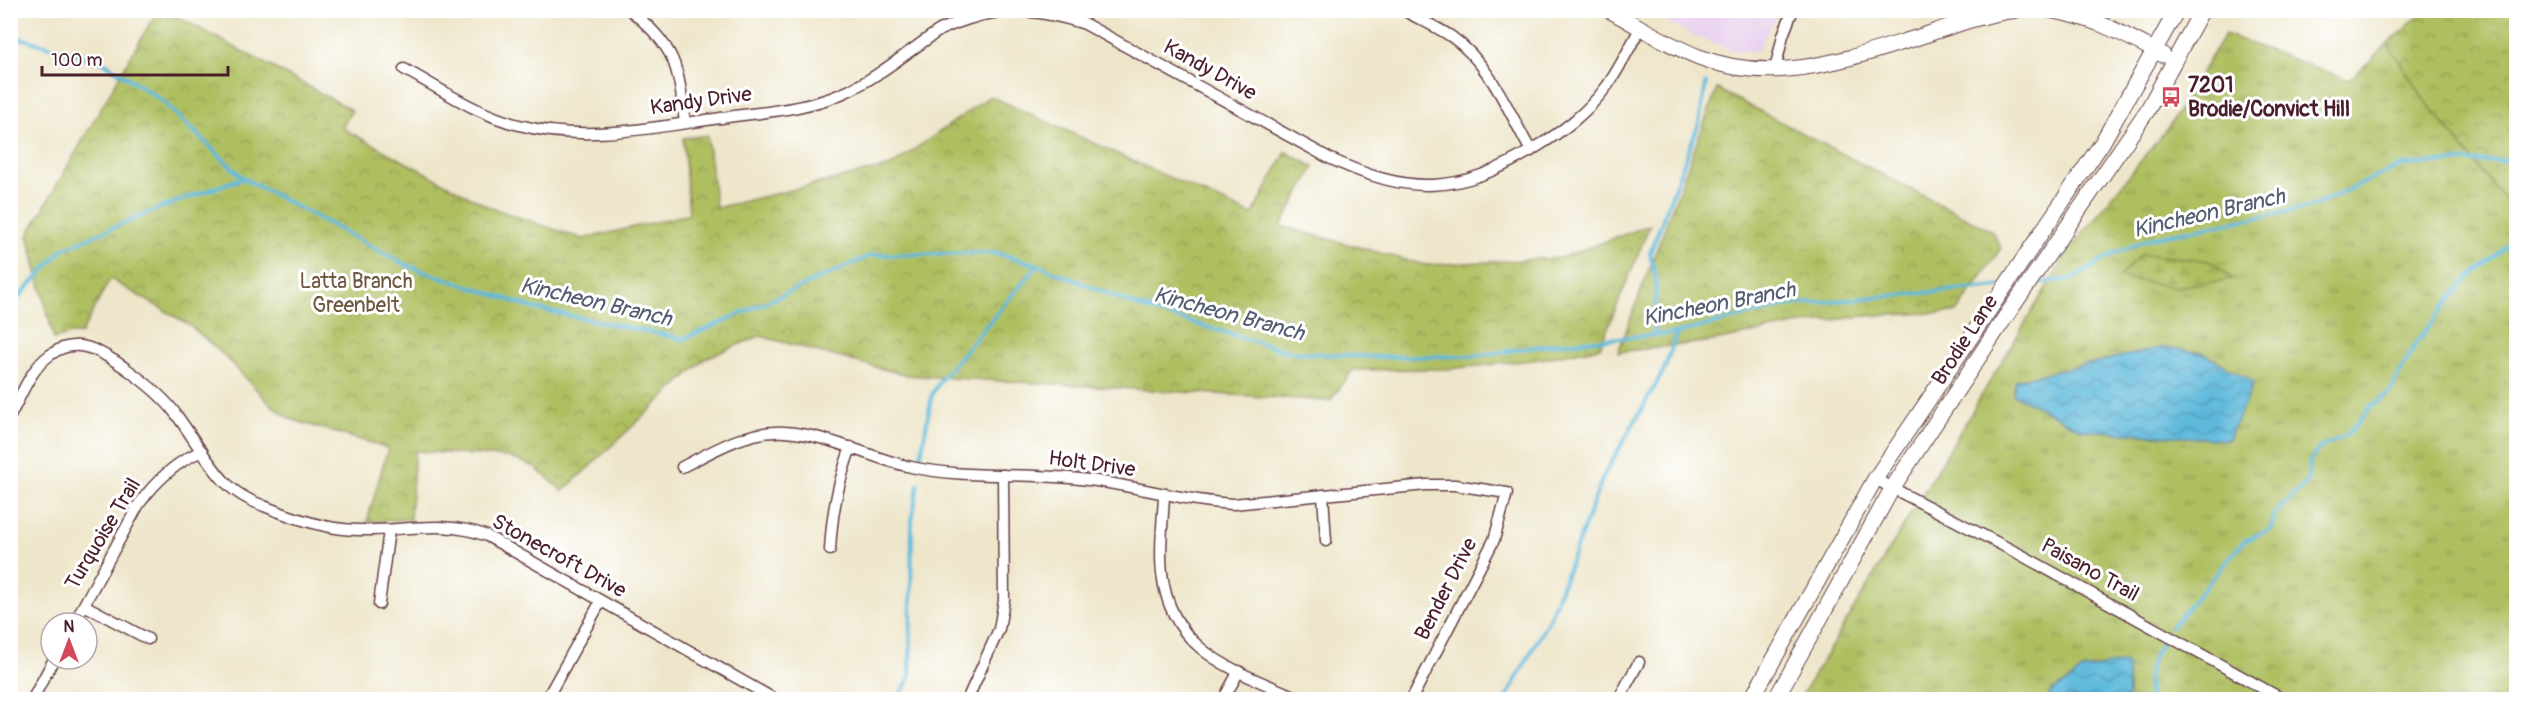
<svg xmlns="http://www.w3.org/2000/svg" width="2527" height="710" viewBox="0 0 2527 710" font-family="Pangolin,sans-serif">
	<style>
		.built { fill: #e9d2ee }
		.grass { fill: url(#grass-tufts); stroke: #7c6f46; stroke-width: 1.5 }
		.wetland { fill: url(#wetland-marsh); stroke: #7c6f46; stroke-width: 1.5 }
		.park { fill: url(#park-crowns); stroke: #7c6f46; stroke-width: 1.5 }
		.water { fill: url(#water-waves); stroke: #546c83; stroke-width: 1.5 }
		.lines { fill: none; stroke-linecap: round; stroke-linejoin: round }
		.stream { stroke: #5db9db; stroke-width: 4 }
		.street-casing { stroke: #633d43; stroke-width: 13 }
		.secondary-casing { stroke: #633d43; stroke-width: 17 }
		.street { stroke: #fff; stroke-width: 10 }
		.secondary { stroke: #fff; stroke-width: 15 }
		.labels { text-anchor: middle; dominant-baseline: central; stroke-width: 6; stroke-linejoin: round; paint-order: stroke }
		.street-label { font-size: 21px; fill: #4a1f2b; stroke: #fff }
		.poi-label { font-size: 21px; font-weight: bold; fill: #4a1f2b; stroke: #fff; text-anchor: start }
		.park-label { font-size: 21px; fill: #6d573e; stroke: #fff }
		.water-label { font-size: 22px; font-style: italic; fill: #525d71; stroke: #fff }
	</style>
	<defs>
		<pattern id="grass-tufts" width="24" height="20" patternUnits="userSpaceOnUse" patternTransform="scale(1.5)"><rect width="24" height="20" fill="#afbf61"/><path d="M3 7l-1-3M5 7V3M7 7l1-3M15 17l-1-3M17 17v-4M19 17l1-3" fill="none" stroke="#909b50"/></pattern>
		<pattern id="wetland-marsh" width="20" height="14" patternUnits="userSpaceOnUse" patternTransform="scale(1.5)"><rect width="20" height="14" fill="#afbf61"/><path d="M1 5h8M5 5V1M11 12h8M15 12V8" fill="none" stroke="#909b50"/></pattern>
		<pattern id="park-crowns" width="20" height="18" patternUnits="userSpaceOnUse" patternTransform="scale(1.5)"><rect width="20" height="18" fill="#afbf61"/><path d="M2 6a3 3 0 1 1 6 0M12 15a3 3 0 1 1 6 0" fill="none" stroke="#909b50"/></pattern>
		<pattern id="water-waves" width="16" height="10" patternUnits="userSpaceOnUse" patternTransform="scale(1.5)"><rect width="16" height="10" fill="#5db9db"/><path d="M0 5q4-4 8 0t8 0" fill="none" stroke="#4f96b2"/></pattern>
	</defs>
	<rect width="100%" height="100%" fill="#fff"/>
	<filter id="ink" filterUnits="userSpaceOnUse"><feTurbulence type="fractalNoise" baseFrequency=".0167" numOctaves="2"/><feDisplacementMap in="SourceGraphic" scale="12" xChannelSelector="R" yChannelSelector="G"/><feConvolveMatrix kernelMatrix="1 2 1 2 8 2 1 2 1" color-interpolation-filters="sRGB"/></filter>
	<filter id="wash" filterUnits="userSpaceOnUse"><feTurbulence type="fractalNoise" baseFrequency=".008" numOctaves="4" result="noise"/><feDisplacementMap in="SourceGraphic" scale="24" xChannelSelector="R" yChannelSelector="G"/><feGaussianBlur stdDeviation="1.35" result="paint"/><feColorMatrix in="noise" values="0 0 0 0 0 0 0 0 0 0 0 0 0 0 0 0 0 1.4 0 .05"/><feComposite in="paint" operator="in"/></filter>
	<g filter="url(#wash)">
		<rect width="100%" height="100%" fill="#eee6ca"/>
		<polygon class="built" points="1646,11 1779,10 1779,11 1757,51 1735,51 1694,36"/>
		<polygon class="grass" points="2424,11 2516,11 2516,200 2511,208 2516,211 2516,699 1799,700 2067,253 2169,126 2225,34 2349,80"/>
		<polygon class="wetland" points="2141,254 2210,261 2233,279 2175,287 2119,277"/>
		<g class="park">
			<polygon points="157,11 167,11 352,110 342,128 489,207 583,239 689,214 683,138 707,135 716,208 891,166 990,96 1252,215 1286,152 1314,167 1281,226 1425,265 1560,258 1650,225 1600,347 1542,359 1449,369 1353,370 1330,401 905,375 760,336 706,358 563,491 533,466 508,457 415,451 410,519 367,522 388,448 290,419 269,403 225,356 188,324 110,279 81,334 71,334 54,339 28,235"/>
			<polygon points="2424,11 2516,11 2516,211 2511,208 2424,99 2388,44"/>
			<polygon points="1717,89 1992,231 2001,248 1957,312 1865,316 1795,325 1714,341 1618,352"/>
		</g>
		<g class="water">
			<polygon points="2164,347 2203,353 2254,382 2228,440 2082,430 2013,394 2016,380"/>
			<polygon points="2125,662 2128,668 2128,699 2048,698 2051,691 2065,684 2082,670"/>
		</g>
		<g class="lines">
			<g class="stream">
				<polyline points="10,35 105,63 160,99 243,178 408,266 533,308 684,339 872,255 996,253 1038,265 1140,307 1290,352 1374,357 1475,356 1562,343 1677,333 1788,305 2000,286"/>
				<polyline points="2035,283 2073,279 2111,255 2151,238 2311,207 2403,165 2452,162 2516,161"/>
				<polyline points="10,307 63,249 162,207 243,178"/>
				<polyline points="1655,334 1656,281 1650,253 1699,123 1706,83"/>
				<polyline points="921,455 932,394 942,378 1038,265"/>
				<polyline points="2171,627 2244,541 2271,529 2275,513 2308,481 2309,463 2319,448 2348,434 2371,406 2389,394 2416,343 2466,280 2516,239"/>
				<polyline points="897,700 910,678 912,521 918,484"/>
				<polyline points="1505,700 1550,617 1603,477 1664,370 1677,333"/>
				<path d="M2150 700C2146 674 2149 662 2163 641"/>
			</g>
		</g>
	</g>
	<g filter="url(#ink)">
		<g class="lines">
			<g class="street-casing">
				<g id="street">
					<path d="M630 10C677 49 678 65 685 123"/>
					<path d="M1403 10C1419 19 1437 27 1452 37 1490 64 1509 112 1531 151"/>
					<path d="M404 69C441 89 478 115 519 125 586 143 654 127 721 118 761 112 804 110 841 94 875 80 910 50 940 30 993 6 1030 6 1085 24L1329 158C1409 196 1459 195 1535 148 1563 131 1587 113 1607 86 1620 68 1630 46 1641 27"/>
					<polyline points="1775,70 1783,35 1793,10"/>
					<path d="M10 416C21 396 31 368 50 355 58 349 69 345 80 346 105 348 160 392 175 413 192 435 206 462 226 483 237 494 250 501 264 506 288 516 317 526 343 529 392 535 440 517 487 536L776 700"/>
					<path d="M682 467C713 451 747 430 784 432 828 434 869 458 911 467 966 479 1024 472 1080 479 1131 484 1181 501 1233 504L1426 485H1455L1507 493 1494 540 1411 700"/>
					<polyline points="1875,479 2023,556 2284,700"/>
					<path d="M1164 495C1163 521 1159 548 1162 573 1171 655 1237 670 1302 700"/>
					<polyline points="1323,495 1326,541"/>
					<path d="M830 550C832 512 838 483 851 447"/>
					<polyline points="379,604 389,530"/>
					<polyline points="84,605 148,639"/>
					<path d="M74 623 139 504C156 481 175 462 202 451"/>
					<polyline points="32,700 54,659"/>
					<polyline points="546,700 601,601"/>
					<polyline points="967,700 999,629 1004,600 1003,475"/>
					<polyline points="1223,700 1239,671"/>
					<polyline points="1618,700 1639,662"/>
				</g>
			</g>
			<g class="secondary-casing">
				<g id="secondary">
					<path d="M1609 10C1638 26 1668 45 1699 57 1773 86 1844 60 1916 38 1949 27 1983 14 2017 10"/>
					<path d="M2049 10C2097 18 2121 33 2163 55"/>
					<polyline points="1751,700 1875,479 2102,143 2177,10"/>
					<polyline points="1775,700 1893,487 2004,319 2147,111 2202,10"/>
				</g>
			</g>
			<use href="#street" class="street"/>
			<use href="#secondary" class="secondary"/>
		</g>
	</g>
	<defs>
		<g id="bus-bare" transform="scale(1.62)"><path d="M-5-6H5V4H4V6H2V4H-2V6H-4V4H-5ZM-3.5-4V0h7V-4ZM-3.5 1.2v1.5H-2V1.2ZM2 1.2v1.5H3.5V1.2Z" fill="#d1495b" stroke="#fff" stroke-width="2.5" paint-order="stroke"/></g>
	</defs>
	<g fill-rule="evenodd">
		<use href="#bus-bare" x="2171" y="97"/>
	</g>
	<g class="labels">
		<g class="street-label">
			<text transform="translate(1210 70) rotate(29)">Kandy Drive</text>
			<text transform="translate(701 101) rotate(-8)">Kandy Drive</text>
			<text transform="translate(1965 340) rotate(-57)">Brodie Lane</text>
			<text transform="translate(1092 464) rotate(8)">Holt Drive</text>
			<text transform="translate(103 534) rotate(-59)">Turquoise Trail</text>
			<text transform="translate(559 556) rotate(29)">Stonecroft Drive</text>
			<text transform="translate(2090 570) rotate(29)">Paisano Trail</text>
			<text transform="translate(1446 589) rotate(-63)">Bender Drive</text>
		</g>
		<g class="poi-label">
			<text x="2188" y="85">7201<tspan x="2188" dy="24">Brodie/Convict Hill</tspan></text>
		</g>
		<g class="park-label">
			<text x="356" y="281">Latta Branch<tspan x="356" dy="24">Greenbelt</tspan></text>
		</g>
		<g class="water-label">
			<text transform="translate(2209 213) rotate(-13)">Kincheon Branch</text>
			<text transform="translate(596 302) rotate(13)">Kincheon Branch</text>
			<text transform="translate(1719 304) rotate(-11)">Kincheon Branch</text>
			<text transform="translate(1229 314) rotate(15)">Kincheon Branch</text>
		</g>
	</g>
	<rect width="2527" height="710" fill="none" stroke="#fff" stroke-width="36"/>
	<g transform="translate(69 641)"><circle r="28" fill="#ffffff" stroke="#b7a5aa" stroke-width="1.5"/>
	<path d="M0-4.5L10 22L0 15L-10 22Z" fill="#d1495b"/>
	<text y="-9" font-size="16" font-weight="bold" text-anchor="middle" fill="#4a1f2b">N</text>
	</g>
	<path d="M42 66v9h186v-9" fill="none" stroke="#4a1f2b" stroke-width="3"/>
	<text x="51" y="66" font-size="18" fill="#4a1f2b" stroke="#ffffff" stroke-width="4.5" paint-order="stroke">100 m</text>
</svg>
